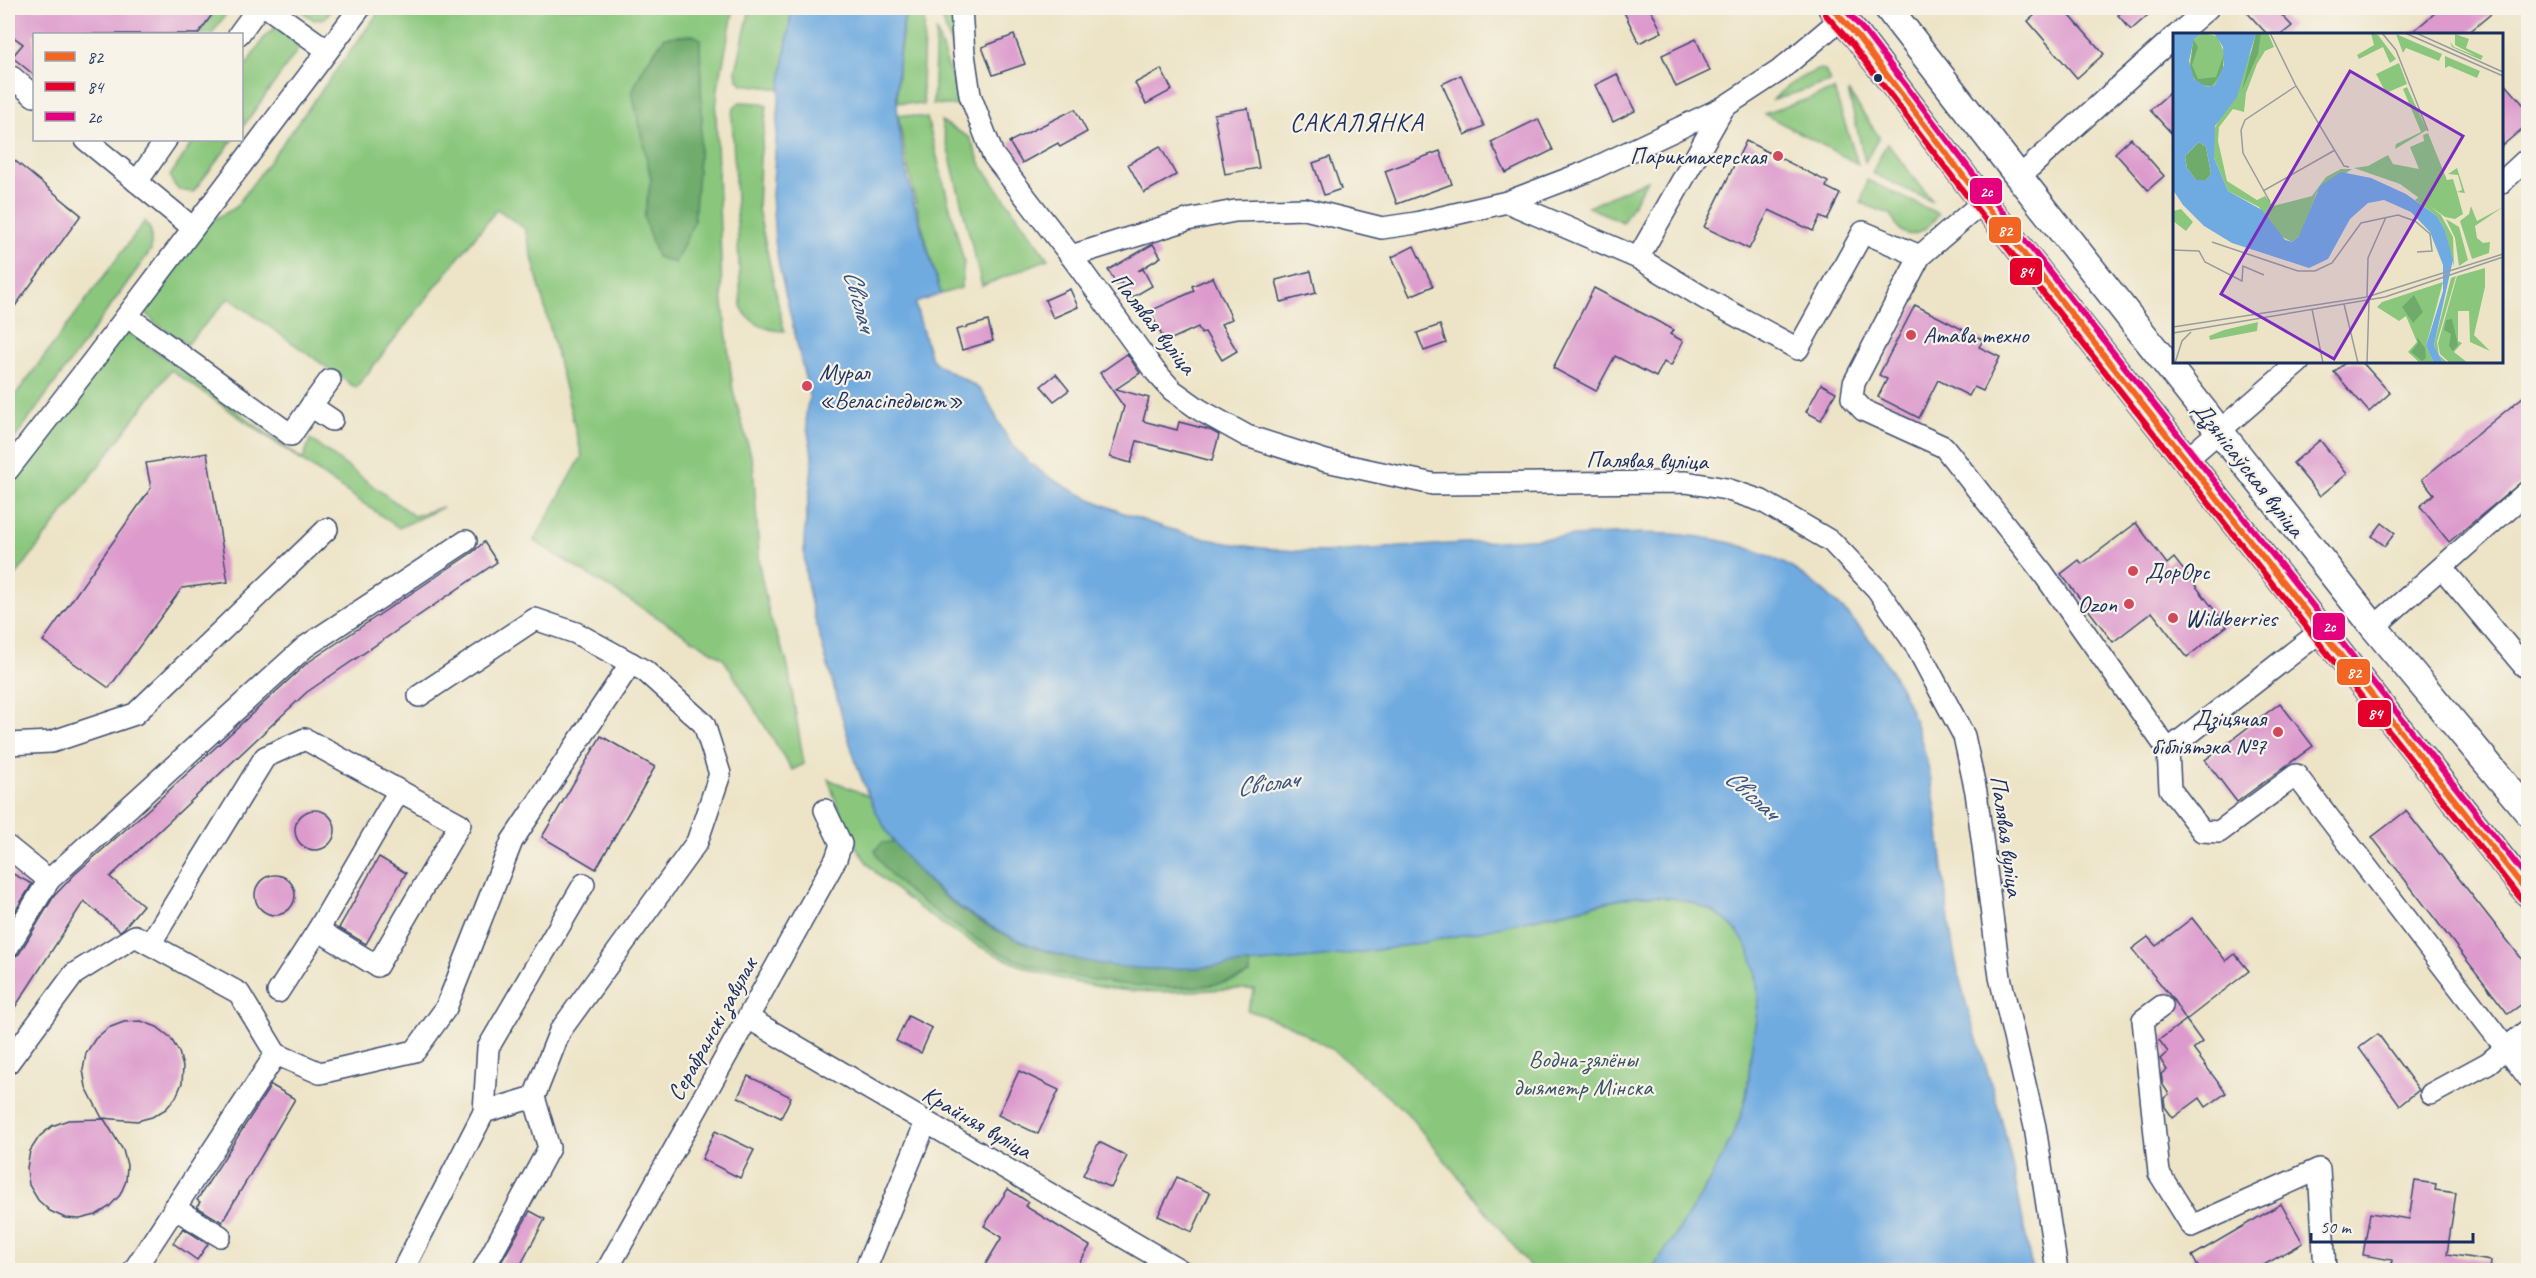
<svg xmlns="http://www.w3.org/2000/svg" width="2536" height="1278" viewBox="0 0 2536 1278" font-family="Caveat,sans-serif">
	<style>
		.green { fill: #8ac77d; stroke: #527b6e; stroke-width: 1.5 }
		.forest { fill: #6fac6c; stroke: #456e65; stroke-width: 1.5 }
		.water { fill: #6fabe0; stroke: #456d9f; stroke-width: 1.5 }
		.building { fill: #dd9bcd }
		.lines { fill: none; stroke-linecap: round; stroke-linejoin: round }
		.minor-casing { stroke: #3a4a6e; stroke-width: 24 }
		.major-casing { stroke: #3a4a6e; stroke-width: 30 }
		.minor { stroke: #fff; stroke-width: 21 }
		.major { stroke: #fff; stroke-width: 27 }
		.bus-1-casing { stroke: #f7f3e8; stroke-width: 10 }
		.bus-2-casing { stroke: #f7f3e8; stroke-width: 10 }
		.bus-3-casing { stroke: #f7f3e8; stroke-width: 10 }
		.bus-1 { stroke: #f26522; stroke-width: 6 }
		.bus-2 { stroke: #e4002b; stroke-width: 6 }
		.bus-3 { stroke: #e5007d; stroke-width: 6 }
		.bus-dot { fill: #1b2f5e; stroke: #f7f3e8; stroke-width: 2 }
		.poi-dot { fill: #d1495b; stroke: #f7f3e8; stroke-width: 2 }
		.labels { text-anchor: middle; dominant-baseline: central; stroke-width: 4.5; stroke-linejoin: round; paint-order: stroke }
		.poi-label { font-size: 24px; fill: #1b2f5e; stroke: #f7f3e8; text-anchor: start }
		.street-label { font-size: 24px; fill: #1b2f5e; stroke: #f7f3e8 }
		.park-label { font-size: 24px; fill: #375566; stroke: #f7f3e8 }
		.neighbourhood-label { font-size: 26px; letter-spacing: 1.5px; fill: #1b2f5e; stroke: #f7f3e8 }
		.water-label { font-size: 26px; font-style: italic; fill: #345485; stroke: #f7f3e8 }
		.inset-road { fill: none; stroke: #999c9d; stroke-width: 1.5 }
		.view { fill: #7b2cbf; fill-opacity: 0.15; stroke: #7b2cbf; stroke-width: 3 }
		.inset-edge { fill: none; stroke: #1b2f5e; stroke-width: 3 }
		.line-badge { stroke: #f7f3e8; stroke-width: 2 }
		.badge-label { font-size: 16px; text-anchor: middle; font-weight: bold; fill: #fff }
	</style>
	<rect width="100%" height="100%" fill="#f7f3e8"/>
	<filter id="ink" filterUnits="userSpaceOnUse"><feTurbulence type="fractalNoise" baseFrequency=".0167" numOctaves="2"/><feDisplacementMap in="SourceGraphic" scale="12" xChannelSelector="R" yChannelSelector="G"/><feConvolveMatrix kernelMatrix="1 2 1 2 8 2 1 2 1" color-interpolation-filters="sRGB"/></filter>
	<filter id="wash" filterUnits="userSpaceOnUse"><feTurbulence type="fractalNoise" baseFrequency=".008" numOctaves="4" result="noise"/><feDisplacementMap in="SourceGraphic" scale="24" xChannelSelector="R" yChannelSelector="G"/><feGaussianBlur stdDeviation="1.35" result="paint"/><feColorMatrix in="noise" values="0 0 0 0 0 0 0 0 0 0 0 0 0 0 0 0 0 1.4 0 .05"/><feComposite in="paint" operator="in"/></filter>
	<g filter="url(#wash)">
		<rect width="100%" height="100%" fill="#ede4c7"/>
		<g class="green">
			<polygon points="217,8 230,8 212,34 198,34"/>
			<polygon points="297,8 332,8 325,18 314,20"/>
			<polygon points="382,8 734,8 718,88 716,111 722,294 733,391 753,463 760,570 770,618 787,662 804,764 792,770 723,658 534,541 582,456 525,229 497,209 356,388 229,298 187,344 155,323 146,312 148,297 198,228 235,208"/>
			<polygon points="750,8 792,8 780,89 742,84 737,78 736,71"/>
			<polygon points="906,8 925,8 922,86 924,105 897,102 898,63"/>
			<polygon points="939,8 952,8 958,66 939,9"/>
			<polygon points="277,27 297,41 297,51 242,128 242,71 266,35"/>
			<polygon points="936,30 961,106 933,104"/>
			<path d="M1820 69 1825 70 1830 82 1773 100C1785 86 1802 76 1820 69Z"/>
			<polygon points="1834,90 1858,164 1764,114"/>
			<polygon points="1848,91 1879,137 1865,162"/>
			<path d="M740 102 759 103 767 106 760 158 758 209 784 331C767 331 748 323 741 306L732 115 734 107Z"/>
			<path d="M898 114 927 118 964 262 961 288 941 294C923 234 908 175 898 114Z"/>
			<polygon points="941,121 970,138 981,165 1048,259 982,286"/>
			<path d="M194 140H233L193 192C180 191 174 189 170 176Z"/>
			<polygon points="1887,143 1933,202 1872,173"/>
			<polygon points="1647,180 1623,222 1588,207"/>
			<path d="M1867 180 1939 214C1924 233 1903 248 1892 215L1861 203Z"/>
			<polygon points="145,221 151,231 151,250 8,448 8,405"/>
			<polygon points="126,332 135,336 303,460 310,439 414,516 443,507 399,528 171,370 8,586 8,488 118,339"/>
			<path d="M828 779 871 797 894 842 910 861 950 901 974 917 997 931 1098 963 1128 967 1194 968 1384 949 1447 938 1636 896C1705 894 1759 923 1758 998 1758 1015 1754 1032 1752 1048 1748 1073 1749 1097 1739 1120 1718 1173 1684 1223 1652 1270H1533L1407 1113 1333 1050 1287 1024 1247 1010 1255 989C1215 988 1175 994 1136 991 1050 985 983 956 914 904 895 889 874 875 861 854 846 832 837 804 828 779Z"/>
		</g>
		<g class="forest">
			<polygon points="693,35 700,39 702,118 694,222 675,263 657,257 644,218 651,179 632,92 644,66 665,37"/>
			<path d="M894 842C911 863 929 885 950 901 1008 947 1087 968 1159 969 1190 969 1220 966 1250 963V974C1196 1000 1077 983 1022 962 989 950 960 929 932 909 909 893 887 877 875 851L882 843Z"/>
		</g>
		<path class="water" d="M792 8H906C900 39 896 71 897 103 899 164 923 235 941 294L915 303C918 313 928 353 932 359 941 371 972 380 982 392 995 409 1000 431 1014 447 1035 472 1064 487 1093 500 1172 536 1246 552 1332 552 1398 547 1464 543 1530 539 1617 534 1717 520 1795 570 1816 583 1834 600 1851 618 1883 651 1908 695 1921 740 1941 805 1941 874 1952 941 1962 1004 1987 1064 2003 1125 2015 1173 2023 1222 2032 1270H1652C1684 1223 1718 1173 1739 1120 1749 1095 1749 1070 1752 1044 1754 1029 1758 1013 1758 998 1758 923 1705 894 1636 896 1572 908 1510 926 1446 938 1385 951 1322 958 1259 963 1226 965 1193 969 1159 969 1058 968 958 927 896 845 860 795 846 728 829 670 818 630 804 588 804 547 804 518 812 489 812 459 812 439 800 417 810 399L779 266 775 241 772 195 780 89Z"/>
		<g id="blocks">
			<g class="building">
				<polygon points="8,8 217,8 198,34 34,34 34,75 12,57 23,44 8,33"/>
				<polygon points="1633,8 1650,8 1662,32 1639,43 1624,12"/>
				<polygon points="2043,8 2063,8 2104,54 2077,78 2028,21"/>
				<polygon points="2126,8 2156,8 2131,30 2118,15"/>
				<polygon points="2243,8 2275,8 2292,26 2282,34 2267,34"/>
				<polygon points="2441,8 2498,8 2467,34 2410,34"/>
				<polygon points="1014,35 1025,64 993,75 982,47"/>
				<polygon points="1696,39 1710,71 1676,87 1662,55"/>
				<polygon points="1161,69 1172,90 1146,104 1135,83"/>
				<polygon points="1617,74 1635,111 1613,122 1595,85"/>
				<polygon points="1461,75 1484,126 1465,135 1442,84"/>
				<polygon points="2502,80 2529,111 2529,123 2502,146"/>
				<polygon points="2175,88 2175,137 2150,110"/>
				<polygon points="1248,108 1259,168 1225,174 1214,114"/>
				<polygon points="1075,109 1087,132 1060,147 1058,143 1022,163 1009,142"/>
				<polygon points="1538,119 1553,150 1506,173 1491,142"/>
				<polygon points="2131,138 2164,176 2148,190 2115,153"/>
				<polygon points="1746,141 1828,182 1826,187 1840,194 1827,220 1820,217 1813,231 1769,210 1749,249 1704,227"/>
				<polygon points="1160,146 1176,175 1144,193 1128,164"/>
				<polygon points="1440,151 1452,184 1397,204 1385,171"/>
				<polygon points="8,155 81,215 8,316"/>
				<polygon points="1330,157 1341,189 1324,195 1313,163"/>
				<polygon points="1153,244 1161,257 1138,271 1143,269 1152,286 1131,298 1121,282 1117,285 1108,270"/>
				<polygon points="1414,246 1433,286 1410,296 1392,257"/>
				<polygon points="1311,271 1316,293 1281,302 1276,280"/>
				<polygon points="1213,277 1232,319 1221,324 1237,351 1222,360 1205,332 1201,334 1198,327 1165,342 1150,311 1194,291 1192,286"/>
				<polygon points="1594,288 1674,330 1670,334 1683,341 1671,366 1664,362 1656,377 1615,356 1596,391 1553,368"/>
				<polygon points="1070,289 1078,307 1053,318 1045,300"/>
				<polygon points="1915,305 1983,340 1979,347 2000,357 1983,391 1974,387 1969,396 1938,380 1919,418 1878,397 1887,379 1879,375"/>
				<polygon points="988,321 993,341 962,350 956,330"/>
				<polygon points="1440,325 1446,343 1424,351 1417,333"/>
				<polygon points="1127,354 1140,373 1116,389 1149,398 1143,421 1177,430 1179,422 1210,430 1219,435 1212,461 1137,441 1131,463 1110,457 1124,407 1100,373"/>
				<polygon points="2346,362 2362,362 2390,393 2369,412 2334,372"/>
				<polygon points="1056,374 1069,390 1054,401 1041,386"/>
				<polygon points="1821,384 1836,392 1821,420 1806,412"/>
				<polygon points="2529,392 2529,476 2449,542 2420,506 2434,494 2422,479"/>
				<polygon points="2320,440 2347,474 2320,496 2293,463"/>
				<polygon points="207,453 228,582 182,588 109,688 43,641 151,488 146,463"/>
				<polygon points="2136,523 2167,564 2174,558 2227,626 2187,657 2152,612 2113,642 2061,574 2079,560 2082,564"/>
				<polygon points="2382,523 2395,533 2385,546 2372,536"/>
				<polygon points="484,542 497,562 307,692 110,877 143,905 124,928 120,931 84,901 8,1018 8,960 19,954 54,896 75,874 152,806 307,663 473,552"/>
				<polygon points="2280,703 2313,746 2237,802 2205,760"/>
				<polygon points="601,736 655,767 596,869 542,837"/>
				<circle cx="315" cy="830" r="20"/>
				<polygon points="2406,811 2529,968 2529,999 2508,1014 2372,837"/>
				<polygon points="379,857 406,873 366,944 339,928"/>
				<polygon points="13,874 32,884 8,923 8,884"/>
				<circle cx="275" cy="895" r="20"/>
				<polygon points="2192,918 2226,961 2235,954 2249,971 2186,1020 2172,998 2132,949 2148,937 2156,946"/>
				<polygon points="908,1016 932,1028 921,1053 896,1041"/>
				<polygon points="2186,1020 2202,1042 2193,1049 2226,1093 2206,1107 2200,1098 2173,1118 2165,1107 2164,1098 2169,1094 2163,1085 2161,1074 2167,1070 2160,1059 2168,1052 2159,1040"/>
				<polygon points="141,1021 157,1027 170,1037 179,1052 183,1067 182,1083 176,1097 166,1109 152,1117 137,1121 102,1118 86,1087 83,1070 86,1053 95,1039 108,1028 124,1022"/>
				<polygon points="2378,1034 2419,1090 2400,1105 2359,1048"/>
				<polygon points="1019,1071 1059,1090 1038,1134 998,1115"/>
				<polygon points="748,1076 791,1097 781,1118 738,1097"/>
				<polygon points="271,1085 295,1099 222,1222 197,1207 200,1202 197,1200"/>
				<polygon points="104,1119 123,1150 127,1165 126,1181 120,1195 109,1207 96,1215 80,1219 65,1218 50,1211 38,1200 29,1185 27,1168 30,1151 39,1137 52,1126 68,1120"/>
				<polygon points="715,1131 754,1150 740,1178 702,1159"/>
				<polygon points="1099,1142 1127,1156 1111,1188 1083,1175"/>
				<polygon points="1177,1177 1210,1193 1192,1232 1158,1216"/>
				<polygon points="2415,1181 2436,1184 2435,1190 2456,1193 2447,1254 2491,1261 2490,1270 2391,1270 2392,1260 2363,1255 2370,1213 2409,1219"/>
				<polygon points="1008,1189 1028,1202 1025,1206 1090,1246 1075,1270 982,1270 1002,1237 984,1226"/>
				<polygon points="2281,1204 2303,1243 2255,1270 2200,1270 2192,1256"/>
				<polygon points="530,1211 545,1219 518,1270 497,1270"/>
				<polygon points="183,1228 208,1244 197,1260 173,1243"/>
			</g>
		</g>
	</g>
	<g filter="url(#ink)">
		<use href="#blocks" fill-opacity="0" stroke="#3a4a6e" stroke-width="1.5"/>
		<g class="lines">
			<g class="minor-casing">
				<g id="minor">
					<polyline points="268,8 327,50"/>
					<polyline points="961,8 964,54 970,95 993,155 1071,256 1154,370 1172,390 1200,410 1247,436 1326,461 1433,484 1686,482 1726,489 1762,501 1832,542 1877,589 1915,644 1964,736 1976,792 2000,977 2035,1127 2057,1270"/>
					<polyline points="239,34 258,8"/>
					<polyline points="2178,34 2208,8"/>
					<polyline points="12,77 34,96"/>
					<polyline points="1724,107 1638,258 1704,298 1798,349 1863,232 1920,256"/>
					<polyline points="86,140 193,228"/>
					<polyline points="2019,177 2174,37"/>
					<polyline points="137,182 166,140"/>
					<polyline points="2502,182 2528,158"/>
					<polyline points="1507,202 1638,258"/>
					<polyline points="1983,202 1920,256 1854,383 1852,398 1863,410 1944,447 2043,573 2168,750 2170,789 2202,831 2219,832 2296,775 2528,1077"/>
					<polyline points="1071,256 1187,220 1235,211 1305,209 1382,228 1416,223 1507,202 1586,172 1724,107 1779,71 1842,18"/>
					<polyline points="127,316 291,435 311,406 332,420"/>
					<polyline points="311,406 330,380"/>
					<polyline points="2186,460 2299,362"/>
					<polyline points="8,470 92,362 360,8"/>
					<polyline points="2442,568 2524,666 2528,662"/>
					<polyline points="2374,627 2528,491"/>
					<polyline points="8,744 51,742 135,714 327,529"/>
					<polyline points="2168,750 2321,631"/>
					<polyline points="8,847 49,880 8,947"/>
					<polyline points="49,880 305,647 466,541"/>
					<polyline points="318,930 399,791"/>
					<polyline points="150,944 265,757 305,739 460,824 377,966 318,930 278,992"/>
					<polyline points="2162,1006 2143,1020 2159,1173 2192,1226 2319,1169 2325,1270"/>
					<polyline points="748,1018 1180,1270"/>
					<polyline points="8,1063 74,974 135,936 239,993 276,1054 320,1073 415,1051 446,1008 512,841 631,663"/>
					<polyline points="2431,1094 2488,1063 2528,1030"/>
					<polyline points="484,1112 488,1048 584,884"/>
					<polyline points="174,1208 220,1236"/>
					<polyline points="134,1270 276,1054"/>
					<polyline points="403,1270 484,1112 534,1097 560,1031 697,842 720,774 704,724 645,671 576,633 535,619 419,696"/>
					<polyline points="483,1270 549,1148 534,1097"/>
					<polyline points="607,1270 836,859 841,844 825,810"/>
					<polyline points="865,1270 926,1122"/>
				</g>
			</g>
			<g class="major-casing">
				<g id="major">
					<polyline points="1832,8 1858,37 1983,202 2528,893"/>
					<polyline points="1888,8 2019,177 2374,627 2528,812"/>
				</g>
			</g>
			<use href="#minor" class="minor"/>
			<use href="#major" class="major"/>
			<g class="bus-1-casing">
				<polyline id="bus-1" points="1832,8 1858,37 1983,202 2528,893"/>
			</g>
			<g class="bus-2-casing">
				<polyline id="bus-2" points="1825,14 1851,43 1976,208 2521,899"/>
			</g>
			<g class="bus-3-casing">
				<polyline id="bus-3" points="1844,8 1865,32 1990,196 2528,879"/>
			</g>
			<use href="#bus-1" class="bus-1"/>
			<use href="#bus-2" class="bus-2"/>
			<use href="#bus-3" class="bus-3"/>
		</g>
	</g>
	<circle class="bus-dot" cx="1878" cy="78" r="5"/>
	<g class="poi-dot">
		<circle cx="1778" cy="156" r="6"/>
		<circle cx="1911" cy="335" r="6"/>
		<circle cx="807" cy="386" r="6"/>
		<circle cx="2133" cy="571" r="6"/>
		<circle cx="2129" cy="604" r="6"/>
		<circle cx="2173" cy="618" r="6"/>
		<circle cx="2278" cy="732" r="6"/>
	</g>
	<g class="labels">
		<g class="poi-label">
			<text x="1766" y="156" text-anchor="end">Парикмахерская</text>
			<text x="1923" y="335">Атава техно</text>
			<text x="819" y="372">Мурал<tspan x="819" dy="28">«Веласіпедыст»</tspan></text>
			<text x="2145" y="571">ДорОрс</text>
			<text x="2117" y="604" text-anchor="end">Ozon</text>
			<text x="2185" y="618">Wildberries</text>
			<text x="2266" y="718" text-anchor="end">Дзіцячая<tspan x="2266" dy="28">бібліятэка №7</tspan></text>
		</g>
		<g class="street-label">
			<text transform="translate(1154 323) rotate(52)">Палявая вуліца</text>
			<text transform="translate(1647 460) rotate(1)">Палявая вуліца</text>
			<text transform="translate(2249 469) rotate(52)">Дзянісаўская вуліца</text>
			<text transform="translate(2007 836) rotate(82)">Палявая вуліца</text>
			<text transform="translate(712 1029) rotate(-61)">Серабранскі завулак</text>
			<text transform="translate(977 1122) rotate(30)">Крайняя вуліца</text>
		</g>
		<g class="park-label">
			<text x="1583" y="1059">Водна-зялёны<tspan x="1583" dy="28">дыяметр Мінска</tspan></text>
		</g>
		<g class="neighbourhood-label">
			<text x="1357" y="122">САКАЛЯНКА</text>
		</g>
		<g class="water-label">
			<text transform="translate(860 300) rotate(75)">Свіслач</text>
			<text transform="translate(1267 783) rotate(-8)">Свіслач</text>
			<text transform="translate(1752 794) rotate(42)">Свіслач</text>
		</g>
	</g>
	<g transform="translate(2173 33)">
		<rect width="330" height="330" fill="#ede4c7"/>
		<path d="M29 0 44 3 51 19 49 42 42 52 34 54 21 46 16 33 21 6ZM83 0H95L101 14 92 18 84 31 73 60 71 79 60 76 46 94 45 108 54 148 84 167 92 163 100 173 139 163 153 144 168 136H179L144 159 128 201 119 209 104 201 86 174 55 158 41 125V97L79 17ZM198 0 205 2 223 26 217 30 210 14 186 26 184 22 201 12ZM223 1 269 21 266 28 233 15 230 20ZM282 1 296 6 293 15 310 23 308 27 279 14 277 9 281 14 303 23 282 12ZM272 23 307 38 304 45 276 33 272 35ZM226 30 234 51 213 60 203 41ZM234 54 254 97 222 116 223 111 248 99 230 56ZM255 100 274 147 280 146 284 159 289 157 285 142 275 141 284 135 292 160 284 159 290 181 282 186 272 184 227 151 181 135 195 133 215 122 220 131 246 136 237 114 251 108 250 102ZM246 164 268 182 280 204 281 234 272 197 264 183 242 167ZM298 173 304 188 330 174 302 193 304 205 310 210 317 209 316 220 299 226 287 188 296 181ZM8 176 20 189 13 198 0 188V178ZM273 186 286 194 295 227 286 233 282 205ZM312 235V254L301 302 317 318 297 309 296 278H285V308L289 310 281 319 295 330H277L267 321 265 310 284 243ZM283 243 264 309 266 322 275 330H270L261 312 278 245ZM270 249 253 313 261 330 246 329 235 319 244 309 233 283 226 288 204 274 209 269ZM85 289 84 298 37 307 36 303 51 297Z" fill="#8ac77d"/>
		<path d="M83 0H88L85 21 69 57ZM20 6 25 14 19 32 25 46 43 44 51 21 50 38 39 53 26 52 17 39ZM26 109 33 114 38 141 33 147H23L14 135 12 123ZM241 262 250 279 240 290 229 274ZM279 286 285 312 280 318 276 313 278 301 271 297 273 287ZM244 304 252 315 253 325 249 328 238 319 245 310Z" fill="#6fac6c"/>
		<path d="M1 0H29L21 6 16 28 21 46 34 54 42 52 51 32 50 14 41 0H83L64 64 42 93 41 125 55 158 89 177 112 207 119 209 126 203 147 153 168 139 198 145 233 161 264 183 272 197 280 227 261 312 270 330H261L253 313 270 258V232L257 199 238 179 211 167 195 170 177 186 155 226 136 235 59 210 31 193 10 172 0 157ZM26 109 33 114 38 141 33 147H23L14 135 12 123Z" fill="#6fabe0" fill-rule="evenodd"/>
		<path class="inset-road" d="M97 0 123 53 171 133 176 134M209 0 223 17M232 0 330 43M243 0 330 39M223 17 255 98M90 158 162 117M97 169 70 120 68 97 72 87 123 53M39 209 125 238H142L159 230 188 190 225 182 242 188 257 201 259 218 244 219M0 217 26 218 32 229 69 248 70 233 91 242M194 264 195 225 213 184M171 271 185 330M139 276 150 330M0 294 194 264 330 221M0 300 212 264 330 224M2 330 9 308 18 299M194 330 196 268"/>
		<path class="view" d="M177 38 290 103 161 326 48 261Z"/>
		<rect width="330" height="330" class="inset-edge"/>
	</g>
	<g class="line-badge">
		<rect x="1969" y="177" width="34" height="28" rx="6" fill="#e5007d"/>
		<rect x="1988" y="216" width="34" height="28" rx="6" fill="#f26522"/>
		<rect x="2009" y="257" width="34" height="29" rx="6" fill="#e4002b"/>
		<rect x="2312" y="612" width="34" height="29" rx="6" fill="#e5007d"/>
		<rect x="2336" y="658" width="35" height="28" rx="6" fill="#f26522"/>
		<rect x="2357" y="699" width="35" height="29" rx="6" fill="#e4002b"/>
	</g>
	<g class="badge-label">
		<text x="1986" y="197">2с</text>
		<text x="2005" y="236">82</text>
		<text x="2026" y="277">84</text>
		<text x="2329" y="632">2с</text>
		<text x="2354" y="678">82</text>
		<text x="2375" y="719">84</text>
	</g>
	<rect width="2536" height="1278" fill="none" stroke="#f7f3e8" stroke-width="30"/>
	<rect x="33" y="33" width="210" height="108" fill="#f7f3e8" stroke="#9fa5b1" stroke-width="1.5"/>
	<rect x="45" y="52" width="30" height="9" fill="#f26522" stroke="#9fa5b1" stroke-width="1.5"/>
	<text x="87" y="63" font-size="18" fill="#1b2f5e">82</text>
	<rect x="45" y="82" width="30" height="9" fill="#e4002b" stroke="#9fa5b1" stroke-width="1.5"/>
	<text x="87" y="93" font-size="18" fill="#1b2f5e">84</text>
	<rect x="45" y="112" width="30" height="9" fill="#e5007d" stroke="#9fa5b1" stroke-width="1.5"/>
	<text x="87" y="123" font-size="18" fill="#1b2f5e">2с</text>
	<path d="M2311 1233v9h162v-9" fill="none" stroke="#1b2f5e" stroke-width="3"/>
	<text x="2320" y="1233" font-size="18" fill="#1b2f5e" stroke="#f7f3e8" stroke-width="4.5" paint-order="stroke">50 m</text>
</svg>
